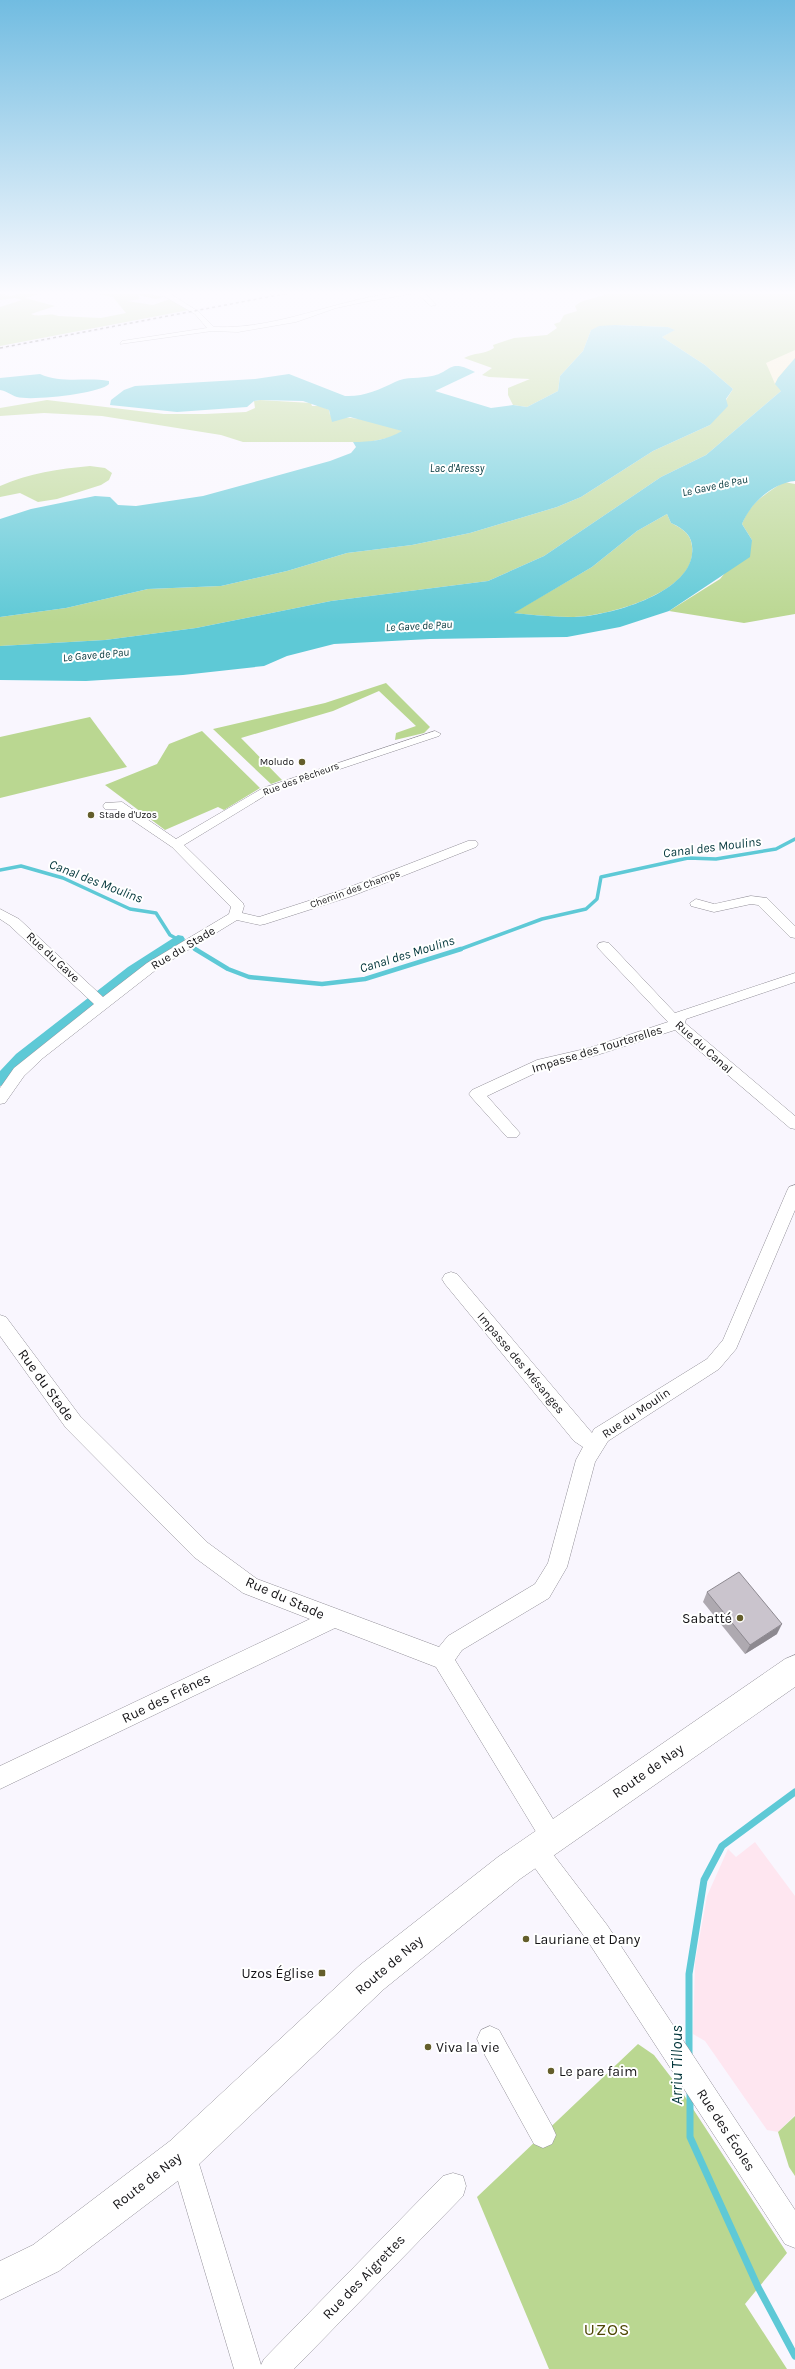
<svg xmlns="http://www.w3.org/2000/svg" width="795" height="2369" viewBox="0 0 795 2369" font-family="Karla,sans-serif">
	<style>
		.built { fill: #f1ebfc }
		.education { fill: #fee6f0 }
		.green { fill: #bad791 }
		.sand { fill: #f8eec8 }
		.water { fill: #5ec9d6; fill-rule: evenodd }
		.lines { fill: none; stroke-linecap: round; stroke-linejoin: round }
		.stream-far2 { stroke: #5ec9d6; stroke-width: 3.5 }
		.stream-far1 { stroke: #5ec9d6; stroke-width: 4.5 }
		.stream { stroke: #5ec9d6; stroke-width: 7 }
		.canal { fill: #5ec9d6; fill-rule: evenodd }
		.street-casing { stroke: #939099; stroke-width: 1 }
		.secondary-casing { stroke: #939099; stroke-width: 1 }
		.street { fill: #fff; fill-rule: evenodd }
		.secondary { fill: #fff; fill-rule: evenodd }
		.rail { stroke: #5f5e62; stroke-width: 1.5; stroke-dasharray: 3 3; stroke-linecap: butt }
		.wall { fill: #aea9b0 }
		.shaded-wall { fill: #8d8990 }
		.building { fill: #cac4cd; stroke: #8d8990 }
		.poi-dot { fill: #645e2b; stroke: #fff; stroke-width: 1.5 }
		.labels { text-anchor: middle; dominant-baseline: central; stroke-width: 4; stroke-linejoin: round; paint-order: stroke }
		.far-poi-label { font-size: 10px; fill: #151417; stroke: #fff; text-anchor: end }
		.far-street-label { font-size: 10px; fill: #151417; stroke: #fff }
		.far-water-label { font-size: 11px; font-style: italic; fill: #00353a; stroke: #fff }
		.street-label { font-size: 12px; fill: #151417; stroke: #fff }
		.water-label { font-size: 13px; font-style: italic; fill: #00353a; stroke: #fff }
		.near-street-label { font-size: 14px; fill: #151417; stroke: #fff }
		.near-poi-label { font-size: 14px; fill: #151417; stroke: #fff; text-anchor: start }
		.near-water-label { font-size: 16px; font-style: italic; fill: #00353a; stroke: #fff }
		.near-quarter-label { font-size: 17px; letter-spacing: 1px; fill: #4f4806; stroke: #fff }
	</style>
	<rect width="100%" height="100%" fill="#f9f6fe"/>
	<g class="built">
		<polygon points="287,291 304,291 199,312 195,309"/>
		<polygon points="189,310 194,313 0,350 0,346"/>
	</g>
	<polygon class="education" points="755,1842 795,1896 795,2115 778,2132 767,2130 705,2041 693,2034 695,1962 707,1896 728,1849 736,1857"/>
	<g class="green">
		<path d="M27 291H39V294L25 298 55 306 31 314C40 318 48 312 58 316L101 318 126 313 113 297 97 294 95 291H141L163 297 156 299 138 295 140 299 127 301 153 305 170 299 189 310 0 346V307L22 300 15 298 0 300V292L10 296Z"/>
		<path d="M611 291H795V358L790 362 781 391 706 455 661 477 544 556 488 581 331 601 196 628 105 640 0 646V617L66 608 148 589 221 586 287 571 347 553 412 545 470 533 557 507 581 497 653 451 710 425 733 389 705 365 662 337 674 330 668 327 615 325 591 330 583 351 560 376 558 391 527 407 513 405 508 395V388L530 379 489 377 482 375 492 368 464 358C475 352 483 355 494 348L493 345 514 338 547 335 557 328 554 324 560 322 564 315 577 311 575 306C585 297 601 299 611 291Z"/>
		<path d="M47 400 164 414H205L246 412 255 408 254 401 260 400 311 403 312 406H321L329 410 330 415C338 417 343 417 351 418 368 419 387 426 403 431L392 437 369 442H243L221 435 102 416 44 413 0 416V408Z"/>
		<path d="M90 466 105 468 112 473 109 480 101 485 57 499 38 502 20 493 0 497V486C30 473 58 469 90 466Z"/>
		<path d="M784 482 795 484V614L744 623 669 611 720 579 752 540 742 524C749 504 766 493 784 482Z"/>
		<path d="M667 514 671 523C686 530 694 537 692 555 688 594 607 616 574 617 554 617 533 615 513 613L592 567 637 531Z"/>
		<polygon points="386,683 430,727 424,733 395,740 396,733 416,726 379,691 333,711 241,738 282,780 271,784 213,729 325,703"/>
		<polygon points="90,717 127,767 0,798 0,737"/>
		<polygon points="202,731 260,788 224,810 218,807 165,830 105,785 157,764 169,744"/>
		<polygon points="638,2044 654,2055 680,2089 787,2253 745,2304 787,2369 549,2369 477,2197"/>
		<polygon points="795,2116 795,2176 789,2167 778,2132"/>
	</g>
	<polygon class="sand" points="795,350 795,358 778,378 775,384 766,363"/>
	<g class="water">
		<path d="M615 325 668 327 675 330 662 337 705 365 733 389 726 399 728 406 710 425 653 451 581 497 557 507 470 533 412 545 347 553 287 571 221 586 148 589 66 608 0 617V519L31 509 95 496 110 497 118 505 136 506 203 496 330 461 351 453 356 447 353 442C370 442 387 440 402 431L350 417 332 422 329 410 303 401 260 400 254 401 247 407 177 412 110 405 111 400 124 390 135 386 255 379 289 374 345 396C363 397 379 390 395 382 406 376 420 379 432 376 452 372 448 358 475 372L435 391 491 408 513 405 527 407 558 391 560 376 583 351 591 330 599 326Z"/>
		<path d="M795 358V481C772 483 750 504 742 524L752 540 750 557 669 611 620 627 567 637 430 639 334 644 287 656 264 666 183 675 86 681 0 680V646L105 640 196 628 331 601 488 581 544 556 661 477 706 455 781 391 775 384 778 378ZM667 514 671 523C686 530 694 537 692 554 688 594 608 616 575 617 555 617 533 615 514 613L592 567 637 531Z"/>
		<path d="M40 374C62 384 86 377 109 381V384C99 394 31 401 17 397 11 395 7 391 0 390V378Z"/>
	</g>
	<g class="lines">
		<g class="stream-far2">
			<polyline points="0,870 21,866 63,878 130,909 156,913 170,935 197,950"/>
			<polyline points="458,950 542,919 586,909 597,899 601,877 688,858 716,859 776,849 795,839"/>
		</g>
		<polyline class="stream-far1" points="195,949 228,969 249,977 322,984 365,979 461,949"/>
		<g class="stream">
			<polyline points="689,2056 689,1974 704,1880 722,1846 795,1792"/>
			<polyline points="690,2091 690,2137 758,2287 795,2356"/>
		</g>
		<polygon class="canal" points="178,935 183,936 185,939 183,942 138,973 34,1055 5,1085 0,1086 0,1071 16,1054 128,967"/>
		<g class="street-casing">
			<g id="street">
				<path d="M160 291H166L199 312 214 327C286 330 351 291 423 291L436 305 431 306 416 293 369 301 336 308 296 322 238 332 212 331 120 344 122 341 207 328 195 314 162 295Z"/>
				<polygon points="435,731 441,734 439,736 271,792 184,845 243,903 244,906 242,913 259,917 342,890 468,841 476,841 478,844 476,847 352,896 265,924 260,925 237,920 157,969 43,1058 24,1076 5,1103 0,1104 0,1088 14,1068 94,1004 9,925 0,919 0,909 19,919 103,997 147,963 229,914 231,907 172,847 116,809 105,809 103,806 105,803 122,802 176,839 263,788"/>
				<polygon points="751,896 767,898 795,926 795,938 790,937 758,905 751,904 714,912 691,906 690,903 696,899 714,904"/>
				<polygon points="604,942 609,943 675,1013 795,973 795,982 686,1019 685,1023 795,1116 795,1129 790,1128 675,1030 597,1055 546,1068 487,1096 520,1133 517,1137 507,1137 472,1098 469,1094 472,1090 537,1060 589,1048 668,1022 599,949 597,946 599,943"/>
				<polygon points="795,1185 795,1210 736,1349 719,1369 608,1441 595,1462 567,1567 549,1598 462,1650 455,1660 553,1819 561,1828 565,1836 561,1844 553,1848 546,1845 607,1925 795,2210 795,2248 785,2244 589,1943 527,1857 523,1849 527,1841 535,1837 541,1840 436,1667 335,1628 0,1789 0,1766 310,1619 243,1593 194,1557 66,1428 0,1336 0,1315 6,1317 80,1416 208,1543 257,1579 439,1647 448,1636 535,1584 548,1563 576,1460 583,1447 574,1441 445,1284 442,1279 445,1274 451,1272 457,1274 592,1433 594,1429 707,1359 723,1340 787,1191 789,1187"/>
				<polygon points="490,2026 499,2030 552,2126 556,2135 552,2144 543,2148 534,2144 481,2048 477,2039 481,2030"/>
				<polygon points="183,2141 192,2145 196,2154 261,2365 264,2359 443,2176 453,2173 463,2176 466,2186 463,2196 294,2369 234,2369 170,2154 174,2145"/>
			</g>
		</g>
		<g class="secondary-casing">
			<polygon id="secondary" points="795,1655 795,1687 520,1879 384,1989 196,2167 59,2271 0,2300 0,2261 33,2245 170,2141 360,1965 498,1857 785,1659"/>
		</g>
		<use href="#street" class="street"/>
		<use href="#secondary" class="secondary"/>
		<polyline class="rail" points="0,348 299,291"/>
	</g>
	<polygon class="wall" points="707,1592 777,1634 745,1654 703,1602"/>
	<polygon class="shaded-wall" points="782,1624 777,1634 745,1654 750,1645"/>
	<polygon class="building" points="739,1572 782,1624 750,1645 707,1592"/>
	<linearGradient id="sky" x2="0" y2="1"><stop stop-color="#71bce1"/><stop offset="0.47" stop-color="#fcfbff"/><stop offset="1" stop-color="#fcfbff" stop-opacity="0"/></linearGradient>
	<rect width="795" height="623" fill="url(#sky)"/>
	<g class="poi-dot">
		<circle cx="302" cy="762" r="4"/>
		<circle cx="91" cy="815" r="4"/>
		<circle cx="740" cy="1618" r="4"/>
		<circle cx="526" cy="1939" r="4"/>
		<rect x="318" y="1969" width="8" height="8" rx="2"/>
		<circle cx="428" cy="2047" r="4"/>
		<circle cx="551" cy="2071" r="4"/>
	</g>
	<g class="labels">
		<g class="far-poi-label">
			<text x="294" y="762">Moludo</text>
			<text x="99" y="815" text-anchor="start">Stade d'Uzos</text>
		</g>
		<g class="far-street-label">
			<text transform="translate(301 779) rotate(-20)">Rue des Pêcheurs</text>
			<text transform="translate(355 889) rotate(-20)">Chemin des Champs</text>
		</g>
		<g class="far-water-label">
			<text x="457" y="468">Lac d'Aressy</text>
			<text transform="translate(715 486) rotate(-12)">Le Gave de Pau</text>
			<text transform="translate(419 626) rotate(-3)">Le Gave de Pau</text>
			<text transform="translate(96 655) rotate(-5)">Le Gave de Pau</text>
		</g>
		<g class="street-label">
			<text transform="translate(183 948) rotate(-31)">Rue du Stade</text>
			<text transform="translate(53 957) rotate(43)">Rue du Gave</text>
			<text transform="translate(704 1047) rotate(42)">Rue du Canal</text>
			<text transform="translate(597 1049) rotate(-17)">Impasse des Tourterelles</text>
			<text transform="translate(521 1363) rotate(50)">Impasse des Mésanges</text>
			<text transform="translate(636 1413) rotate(-34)">Rue du Moulin</text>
		</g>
		<g class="water-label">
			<text transform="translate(712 847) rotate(-7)">Canal des Moulins</text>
			<text transform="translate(96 881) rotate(21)">Canal des Moulins</text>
			<text transform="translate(407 954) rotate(-17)">Canal des Moulins</text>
		</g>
		<g class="near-street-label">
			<text transform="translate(46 1385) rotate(54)">Rue du Stade</text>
			<text transform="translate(285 1598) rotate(24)">Rue du Stade</text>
			<text transform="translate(166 1698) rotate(-26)">Rue des Frênes</text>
			<text transform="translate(648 1771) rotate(-35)">Route de Nay</text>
			<text transform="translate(389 1965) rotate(-40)">Route de Nay</text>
			<text transform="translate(726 2130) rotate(57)">Rue des Écoles</text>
			<text transform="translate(147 2181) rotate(-38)">Route de Nay</text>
			<text transform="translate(364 2277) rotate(-46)">Rue des Aigrettes</text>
		</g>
		<g class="near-poi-label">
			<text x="732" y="1618" text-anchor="end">Sabatté</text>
			<text x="534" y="1939">Lauriane et Dany</text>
			<text x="314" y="1973" text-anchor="end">Uzos Église</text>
			<text x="436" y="2047">Viva la vie</text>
			<text x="559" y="2071">Le pare faim</text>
		</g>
		<g class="near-water-label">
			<text transform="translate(676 2065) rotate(-90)">Arriu Tillous</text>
		</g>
		<g class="near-quarter-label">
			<text x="607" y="2329">UZOS</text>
		</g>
	</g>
</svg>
